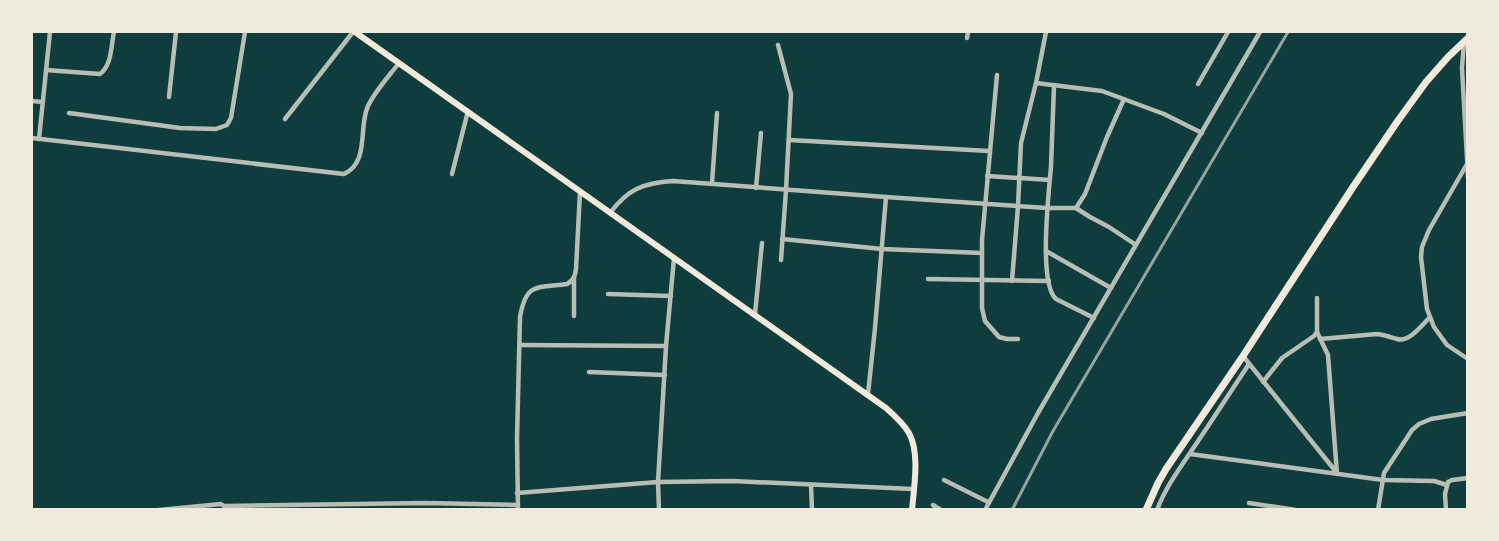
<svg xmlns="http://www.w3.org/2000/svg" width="1499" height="541" viewBox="0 0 1499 541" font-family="Figtree,sans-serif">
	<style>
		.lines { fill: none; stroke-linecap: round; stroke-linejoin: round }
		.minor { stroke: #b8beb3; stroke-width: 4.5 }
		.secondary { stroke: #f1e9da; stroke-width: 6 }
		.primary { stroke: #f1e9da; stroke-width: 7 }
		.rail { stroke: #97a49c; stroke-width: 3 }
	</style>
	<rect width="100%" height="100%" fill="#0f3d3e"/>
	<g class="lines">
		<g class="minor">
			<polyline points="967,38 968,32"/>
			<polyline points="1464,42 1462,68 1468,177"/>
			<polyline points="778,45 791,94 786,190 781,260"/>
			<path d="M46 70 100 74C112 65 111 46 114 32"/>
			<polyline points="997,75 982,240 982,308 985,321 999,337 1007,339 1018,339"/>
			<polyline points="1036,83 1102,91 1164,114 1202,133"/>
			<polyline points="1198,84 1228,32"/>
			<path d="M1054 86C1053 113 1052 139 1051 166 1049 192 1038 283 1056 299L1094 318"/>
			<polyline points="169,97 176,32"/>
			<polyline points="32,101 43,102"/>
			<polyline points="69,113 180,128 216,129 227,125 231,118 245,32"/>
			<polyline points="285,119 353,32"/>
			<path d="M32 138 344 174C370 162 358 127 368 106 375 91 389 76 399 63"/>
			<polyline points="39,139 50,32"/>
			<polyline points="789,140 989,151"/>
			<polyline points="1467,164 1429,230 1422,247 1421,257 1427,309 1434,327 1447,345 1468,359"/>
			<polyline points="452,174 468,111"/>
			<polyline points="987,176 1050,180"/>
			<polyline points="712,183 717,113"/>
			<polyline points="756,188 761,133"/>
			<polyline points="1076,208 1090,217 1109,227 1136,245"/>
			<path d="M610 213C628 189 643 183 673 181L886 197 1047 208H1076L1085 194 1107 137 1124 99"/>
			<polyline points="782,239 882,249 982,253"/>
			<polyline points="1046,251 1111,288"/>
			<polyline points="574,277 574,316"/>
			<polyline points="928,279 1049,281"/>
			<polyline points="1012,281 1018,206 1021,143 1036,83 1046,32"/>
			<polyline points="608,294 671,296"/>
			<polyline points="755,314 762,243"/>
			<polyline points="1317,332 1328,355 1337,474"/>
			<path d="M1320 339 1377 334C1385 335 1390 337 1397 339 1409 343 1422 325 1430 317"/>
			<polyline points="520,345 666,346"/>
			<polyline points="1243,356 1337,473"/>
			<polyline points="589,372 665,375"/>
			<polyline points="1263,382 1282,358 1314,336 1317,332 1317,298"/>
			<polyline points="868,394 875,328 886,197"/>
			<polyline points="1190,454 1383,480 1434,481 1447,485"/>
			<polyline points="944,480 988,502"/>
			<polyline points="811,485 812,510"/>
			<polyline points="517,493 658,482 732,481 913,489"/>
			<polyline points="1249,503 1296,510"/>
			<polyline points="933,505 941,510"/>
			<polyline points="224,506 425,503 517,505"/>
			<polyline points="159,510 221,504 224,506 227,510"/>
			<path d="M518 510 517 438 520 317C526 282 537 288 567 284 574 280 575 276 576 269L580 192"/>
			<polyline points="659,510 658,482 666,346 674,258"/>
			<polyline points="985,510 1038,413 1260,32"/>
			<path d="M1157 510C1165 489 1177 472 1190 453 1210 424 1229 394 1249 364"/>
			<polyline points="1378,510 1384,473 1412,430 1419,424 1431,419 1468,413"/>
			<polyline points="1446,510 1445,494 1448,482 1452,480 1468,478"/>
		</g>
		<path class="secondary" d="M355 32 886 408C894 415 903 423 909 433 920 453 914 487 912 510"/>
		<polyline class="primary" points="1146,510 1158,483 1166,469 1243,356 1353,187 1397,122 1426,82 1448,57 1468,38"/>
		<polyline class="rail" points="1012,510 1053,431 1288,32"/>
	</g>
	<rect width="1499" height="541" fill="none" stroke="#f1e9da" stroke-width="66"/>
</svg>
